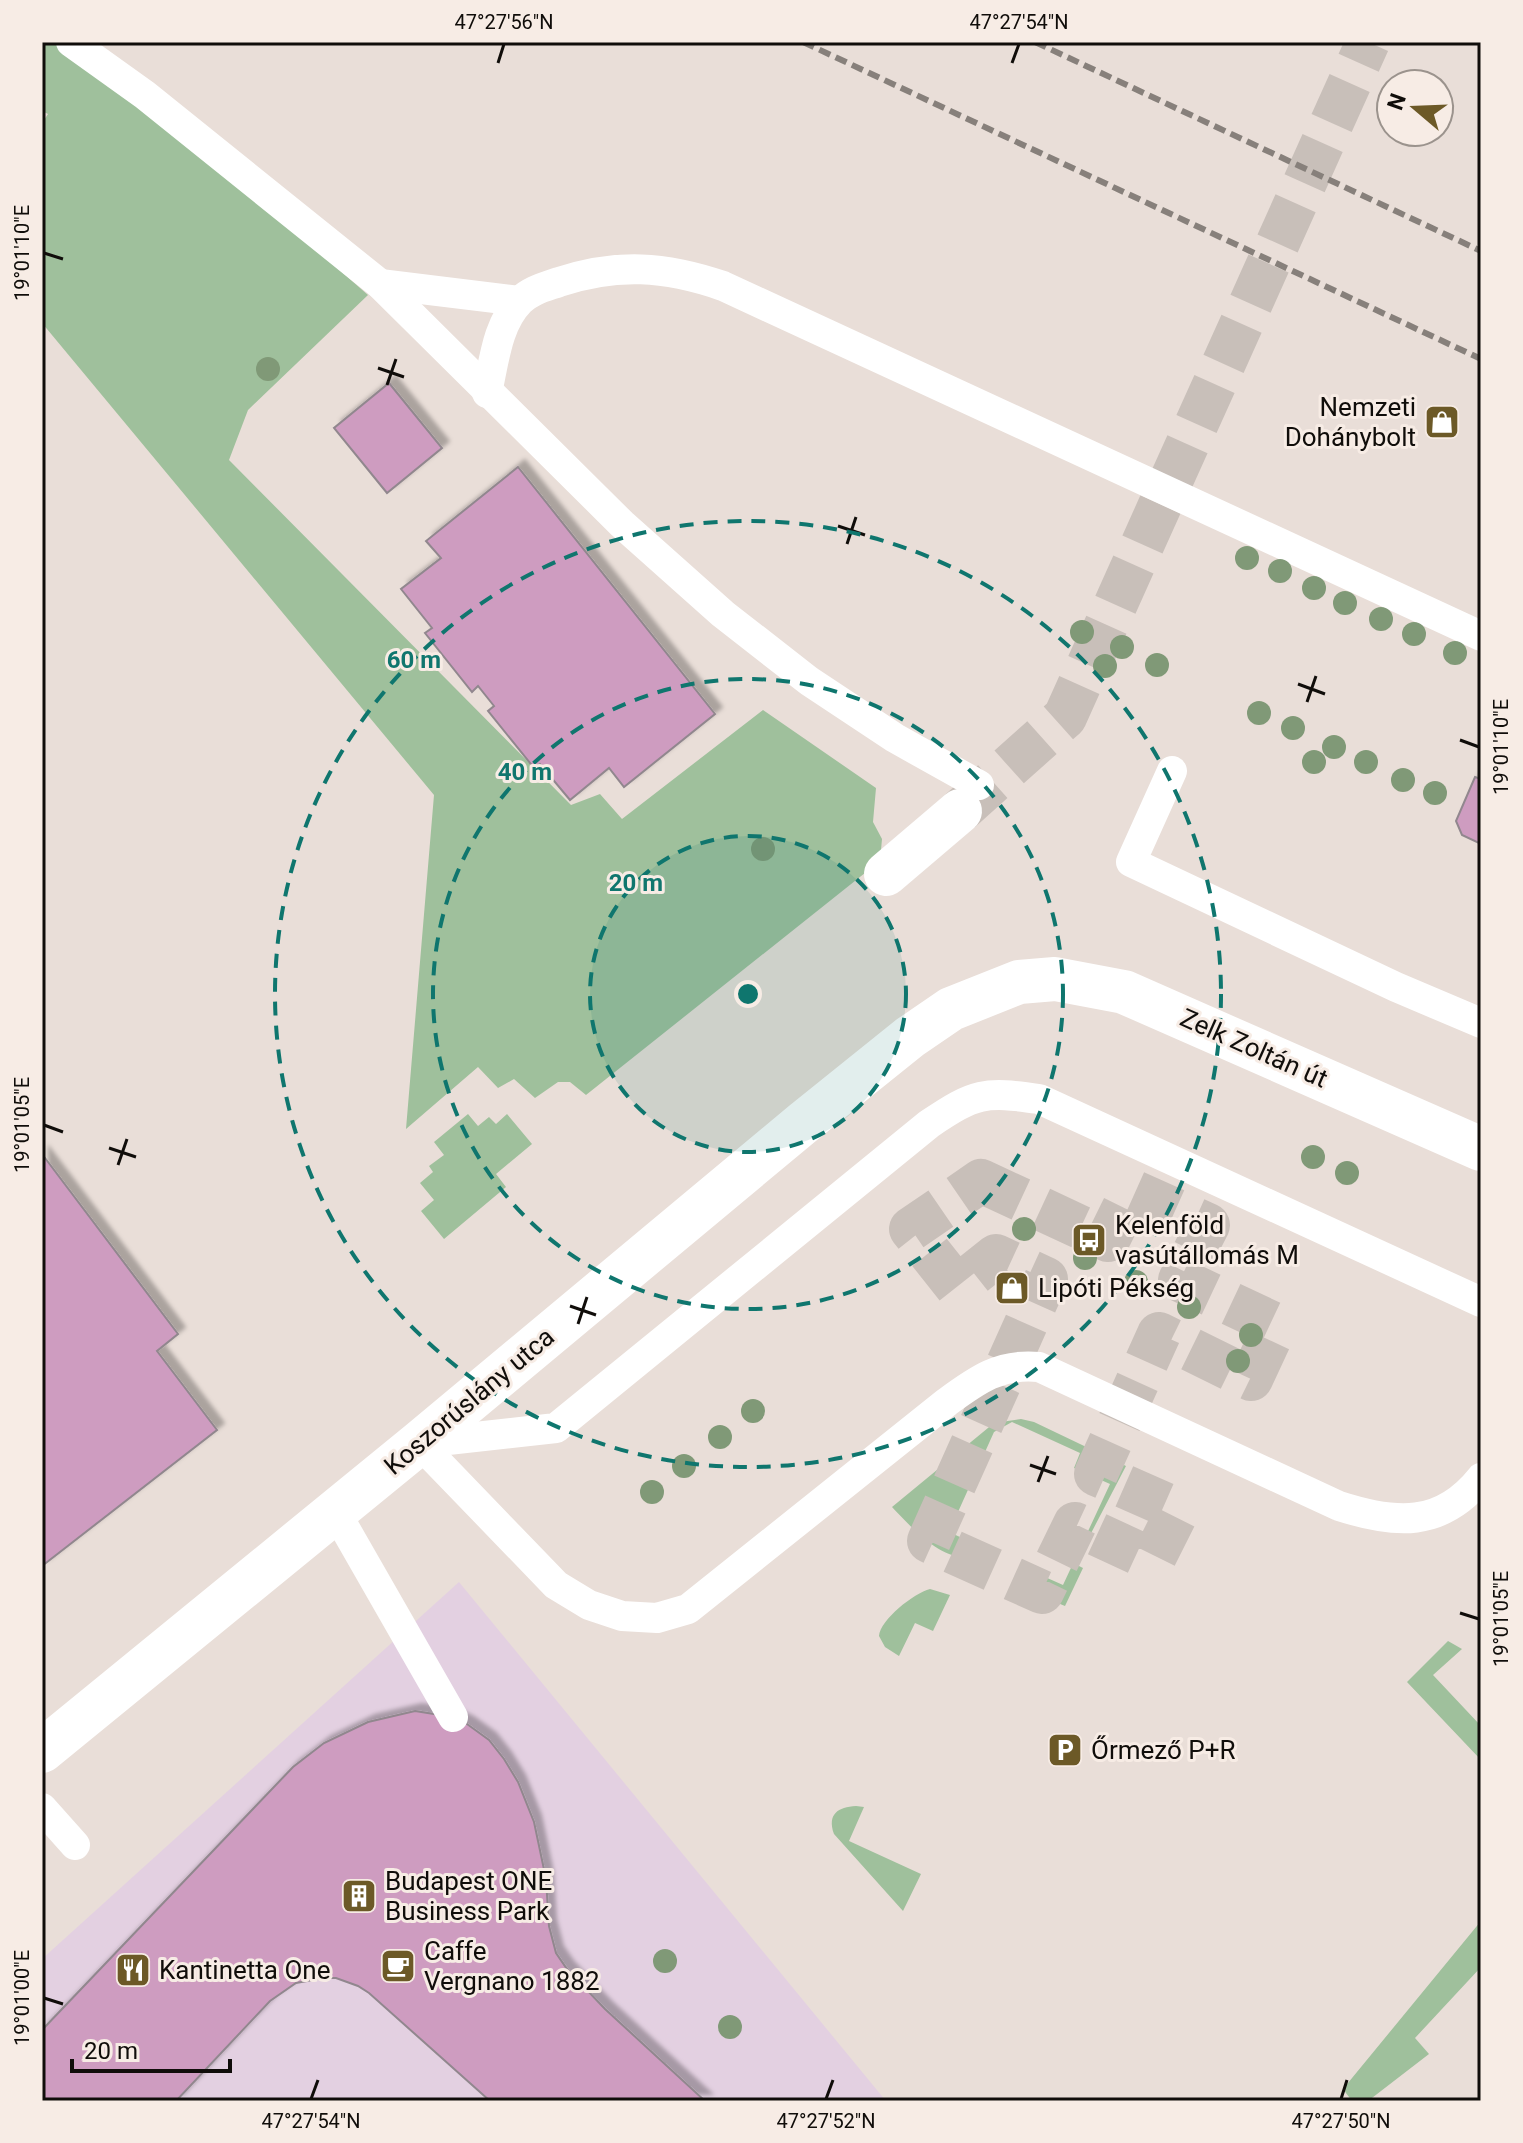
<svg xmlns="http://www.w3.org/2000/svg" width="1523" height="2143" viewBox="0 0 1523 2143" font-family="Roboto,sans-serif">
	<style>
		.commercial { fill: #e3d0e1 }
		.green { fill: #9fc09c }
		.building { fill: #ce9cc0; stroke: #91878e; stroke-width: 2; filter: url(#shadow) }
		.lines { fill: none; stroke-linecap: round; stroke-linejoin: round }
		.street-tunnel { stroke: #c8bfb9; stroke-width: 44; stroke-dasharray: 44 22; stroke-linecap: butt }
		.lane { stroke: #fff; stroke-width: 30 }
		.street { stroke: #fff; stroke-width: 44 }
		.secondary { stroke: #fff; stroke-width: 44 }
		.rail { stroke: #87807b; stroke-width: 6; stroke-dasharray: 12 6; stroke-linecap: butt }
		.tree { fill: #809977 }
		.ticks { fill: none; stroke: #100d0a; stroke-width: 3 }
		.ring { fill: none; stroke: #0f766e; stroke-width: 4; stroke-dasharray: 14 10 }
		.labels { text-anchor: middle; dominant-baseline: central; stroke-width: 6; stroke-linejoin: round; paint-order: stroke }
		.poi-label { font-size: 26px; fill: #100d0a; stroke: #f7ece5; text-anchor: start }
		.street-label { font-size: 26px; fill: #100d0a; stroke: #f7ece5 }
		.centre { fill: #0f766e; stroke: #f7ece5; stroke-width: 4 }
		.ring-label { font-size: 24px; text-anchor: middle; font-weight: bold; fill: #0f766e; stroke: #f7ece5; stroke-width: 6; stroke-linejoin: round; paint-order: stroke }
		.neatline { fill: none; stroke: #100d0a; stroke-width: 3 }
		.ticks-label { font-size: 20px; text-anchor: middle; fill: #100d0a }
	</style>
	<defs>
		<filter id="shadow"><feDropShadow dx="7" dy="-7" stdDeviation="2" flood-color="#0004"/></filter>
	</defs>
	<rect width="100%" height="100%" fill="#e9ded8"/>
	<polygon class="commercial" points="459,1582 886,2101 42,2101 42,1959"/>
	<g class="green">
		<polygon points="42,42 54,42 134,99 229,173 368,295 248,410 229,460 571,805 600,794 622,819 763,710 876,788 873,822 882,839 880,861 586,1095 570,1082 558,1082 535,1098 514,1079 498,1088 478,1067 406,1129 434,795 42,323 42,123 48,114 42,111"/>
		<polygon points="468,1114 478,1126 489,1117 496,1124 507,1114 532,1144 496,1174 506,1187 444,1239 421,1211 434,1200 420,1183 433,1172 429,1166 444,1155 434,1142"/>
		<path d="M1021 1419 1034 1422 1126 1466 1075 1564 1083 1568 1065 1606C1046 1598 1027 1593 1027 1569L1063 1585 1110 1484 1074 1468 1080 1453 1012 1422 994 1432 949 1532 984 1548C955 1577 912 1528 892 1507L994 1423Z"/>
		<path d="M930 1589 950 1595 933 1631 915 1623 899 1656 885 1647 879 1636C880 1620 914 1593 930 1589Z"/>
		<polygon points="1448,1641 1462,1649 1433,1675 1481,1726 1481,1760 1407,1682"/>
		<path d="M856 1806 864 1807 849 1841 921 1874 903 1911 834 1834C827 1814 838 1807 856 1806Z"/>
		<polygon points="1481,1921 1481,1967 1415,2038 1429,2054 1368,2101 1352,2101 1343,2089"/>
	</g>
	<g class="building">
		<polygon points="389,383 442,448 387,493 334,428"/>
		<polygon points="518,467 715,714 624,787 609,768 570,800 540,764 534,768 488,711 494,706 478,686 472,692 425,633 432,628 401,589 441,558 426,541"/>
		<polygon points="1475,777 1481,779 1481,844 1462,835 1456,821"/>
		<polygon points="42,1154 178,1334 157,1351 217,1430 42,1566"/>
		<polygon points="415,1711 453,1717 467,1724 489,1740 504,1759 518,1782 534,1822 546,1879 549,1926 556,1953 567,1969 605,2009 705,2101 490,2101 369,1993 358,1986 336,1978 324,1978 296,1983 270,2001 176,2101 42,2101 42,2030 293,1767 324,1743 368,1722"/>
	</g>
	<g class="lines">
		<g class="street-tunnel">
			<polyline points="960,811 1065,717 1368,42"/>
			<polygon points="981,1181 1108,1240 1132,1191 1208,1225 1180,1280 1276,1325 1251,1379 1159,1334 1096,1474 1178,1510 1153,1560 1075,1524 1042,1592 929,1541 1046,1279 996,1256 957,1287 911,1229"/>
		</g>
		<g class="lane">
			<polyline points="71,42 145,95 380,284 622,524 723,614 809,681 895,738 979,785"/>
			<polyline points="380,284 519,301"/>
			<path d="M487 393C494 362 497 324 520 301 531 290 545 287 559 282 617 263 665 266 723 286L1481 636"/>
			<polyline points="1172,771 1131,862 1396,987 1481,1023"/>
			<path d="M419 1443 556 1585 589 1605 622 1616 657 1618 688 1609 947 1402C977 1380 1000 1363 1039 1367L1339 1506C1395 1524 1441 1528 1481 1478"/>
			<path d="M421 1443 556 1428 929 1124C975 1093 984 1091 1039 1099L1481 1302"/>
			<polyline points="335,1511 453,1717"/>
			<polyline points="42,1808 75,1845"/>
		</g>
		<polyline class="street" points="886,874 960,811"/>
		<polyline class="secondary" points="42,1751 419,1443 803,1123 910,1037 951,1009 1019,982 1055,979 1124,992 1481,1149"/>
		<g class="rail">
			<polyline points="803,42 1481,359"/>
			<polyline points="1035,42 1481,251"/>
		</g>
	</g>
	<g class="tree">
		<circle cx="268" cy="369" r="12"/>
		<circle cx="1247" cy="558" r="12"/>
		<circle cx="1280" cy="571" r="12"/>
		<circle cx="1314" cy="588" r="12"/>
		<circle cx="1345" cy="603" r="12"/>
		<circle cx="1381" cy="619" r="12"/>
		<circle cx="1082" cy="632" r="12"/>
		<circle cx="1414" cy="634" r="12"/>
		<circle cx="1122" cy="647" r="12"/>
		<circle cx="1455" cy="653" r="12"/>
		<circle cx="1157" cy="665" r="12"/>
		<circle cx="1105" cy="666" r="12"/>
		<circle cx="1259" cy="713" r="12"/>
		<circle cx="1293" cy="728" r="12"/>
		<circle cx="1334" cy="747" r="12"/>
		<circle cx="1314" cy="762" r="12"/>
		<circle cx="1366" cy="762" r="12"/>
		<circle cx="1403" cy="780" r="12"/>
		<circle cx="1435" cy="793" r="12"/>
		<circle cx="763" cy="849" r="12"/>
		<circle cx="1313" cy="1157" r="12"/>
		<circle cx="1347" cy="1173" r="12"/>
		<circle cx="1024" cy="1229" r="12"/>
		<circle cx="1085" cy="1258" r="12"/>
		<circle cx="1136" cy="1282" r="12"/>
		<circle cx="1189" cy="1307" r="12"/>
		<circle cx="1251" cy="1335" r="12"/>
		<circle cx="1238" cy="1361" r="12"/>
		<circle cx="753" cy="1411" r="12"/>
		<circle cx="720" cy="1437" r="12"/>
		<circle cx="684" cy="1466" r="12"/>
		<circle cx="652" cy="1492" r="12"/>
		<circle cx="665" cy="1961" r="12"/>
		<circle cx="730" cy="2027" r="12"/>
	</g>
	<path class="ticks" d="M498 63 504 44M1012 63 1019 44M44 253 63 259M378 368 404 377M387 385 396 359M838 526 865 535M847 544 856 517M1298 684 1325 694M1307 702 1316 676M1460 740 1479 747M44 1125 63 1132M109 1148 136 1157M118 1165 127 1139M570 1306 596 1315M578 1324 587 1297M1030 1465 1056 1474M1038 1482 1048 1456M1460 1613 1479 1619M44 1998 63 2004M311 2099 318 2080M826 2099 833 2080M1341 2099 1347 2080"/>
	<circle cx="748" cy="994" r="158" fill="#0f766e" fill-opacity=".12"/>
	<g class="ring">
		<circle cx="748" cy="994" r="158"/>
		<circle cx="748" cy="994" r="315"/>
		<circle cx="748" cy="994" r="473"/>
	</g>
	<defs>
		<g id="shop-square" transform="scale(1.8)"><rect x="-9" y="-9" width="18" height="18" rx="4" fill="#6c5927" stroke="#f7ece5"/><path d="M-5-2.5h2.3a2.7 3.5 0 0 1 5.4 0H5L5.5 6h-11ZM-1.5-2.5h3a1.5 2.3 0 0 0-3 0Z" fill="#fff"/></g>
		<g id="bus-square" transform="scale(1.8)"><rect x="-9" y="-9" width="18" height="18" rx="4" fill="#6c5927" stroke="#f7ece5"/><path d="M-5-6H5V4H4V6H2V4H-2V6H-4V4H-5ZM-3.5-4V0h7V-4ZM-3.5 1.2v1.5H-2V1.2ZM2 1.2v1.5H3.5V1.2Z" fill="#fff"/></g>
		<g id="parking-square" transform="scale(1.8)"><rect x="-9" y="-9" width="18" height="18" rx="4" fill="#6c5927" stroke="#f7ece5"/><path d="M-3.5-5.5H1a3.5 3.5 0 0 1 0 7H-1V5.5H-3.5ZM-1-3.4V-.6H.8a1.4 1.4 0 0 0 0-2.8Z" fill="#fff"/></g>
		<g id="building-square" transform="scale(1.8)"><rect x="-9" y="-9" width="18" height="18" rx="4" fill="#6c5927" stroke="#f7ece5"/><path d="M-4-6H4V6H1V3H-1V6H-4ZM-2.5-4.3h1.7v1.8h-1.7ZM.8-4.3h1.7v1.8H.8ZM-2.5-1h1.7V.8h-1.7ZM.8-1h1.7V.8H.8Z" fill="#fff"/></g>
		<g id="cafe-square" transform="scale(1.8)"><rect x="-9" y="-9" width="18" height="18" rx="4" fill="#6c5927" stroke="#f7ece5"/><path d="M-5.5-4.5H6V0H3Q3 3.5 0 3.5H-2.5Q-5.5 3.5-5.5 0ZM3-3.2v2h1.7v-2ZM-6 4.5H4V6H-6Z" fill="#fff"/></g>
		<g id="restaurant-square" transform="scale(1.8)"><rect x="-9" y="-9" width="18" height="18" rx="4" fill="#6c5927" stroke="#f7ece5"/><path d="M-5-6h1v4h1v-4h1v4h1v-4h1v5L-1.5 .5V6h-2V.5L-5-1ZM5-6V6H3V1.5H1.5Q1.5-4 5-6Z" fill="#fff"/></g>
	</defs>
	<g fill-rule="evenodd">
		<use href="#shop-square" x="1442" y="422"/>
		<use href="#bus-square" x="1089" y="1240"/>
		<use href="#shop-square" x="1012" y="1288"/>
		<use href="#parking-square" x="1065" y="1750"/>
		<use href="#building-square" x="359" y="1896"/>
		<use href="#cafe-square" x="398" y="1966"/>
		<use href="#restaurant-square" x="133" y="1970"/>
	</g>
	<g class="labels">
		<g class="poi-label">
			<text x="1416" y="407" text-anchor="end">Nemzeti<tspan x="1416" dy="30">Dohánybolt</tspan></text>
			<text x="1115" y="1225">Kelenföld<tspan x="1115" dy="30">vasútállomás M</tspan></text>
			<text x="1038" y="1288">Lipóti Pékség</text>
			<text x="1091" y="1750">Őrmező P+R</text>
			<text x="385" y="1881">Budapest ONE<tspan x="385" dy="30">Business Park</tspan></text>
			<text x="424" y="1951">Caffe<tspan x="424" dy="30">Vergnano 1882</tspan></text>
			<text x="159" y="1970">Kantinetta One</text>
		</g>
		<g class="street-label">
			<text transform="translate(1254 1048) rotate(24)">Zelk Zoltán út</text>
			<text transform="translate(469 1401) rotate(-40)">Koszorúslány utca</text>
		</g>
	</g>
	<circle cx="748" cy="994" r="12" class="centre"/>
	<g class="ring-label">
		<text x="414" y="668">60 m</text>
		<text x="525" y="780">40 m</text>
		<text x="636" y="891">20 m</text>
	</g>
	<rect width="1523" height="2143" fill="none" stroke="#f7ece5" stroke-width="88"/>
	<g transform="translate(1415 108) rotate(289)"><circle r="38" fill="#f7ece5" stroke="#9b938d" stroke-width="2"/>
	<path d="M0-6L14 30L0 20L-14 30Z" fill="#6c5927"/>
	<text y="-12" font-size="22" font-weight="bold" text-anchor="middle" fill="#100d0a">N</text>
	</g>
	<path d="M72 2059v12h158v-12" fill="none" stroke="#100d0a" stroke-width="4"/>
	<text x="84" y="2059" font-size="24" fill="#100d0a" stroke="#f7ece5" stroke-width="6" paint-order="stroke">20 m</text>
	<rect x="44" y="44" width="1435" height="2055" class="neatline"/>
	<g class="ticks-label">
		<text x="504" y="29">47°27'56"N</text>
		<text x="1019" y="29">47°27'54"N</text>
		<text transform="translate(22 253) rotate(-90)" y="7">19°01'10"E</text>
		<text transform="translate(1501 747) rotate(-90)" y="7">19°01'10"E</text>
		<text transform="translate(22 1125) rotate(-90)" y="7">19°01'05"E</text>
		<text transform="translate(1501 1619) rotate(-90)" y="7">19°01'05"E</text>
		<text transform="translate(22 1998) rotate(-90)" y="7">19°01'00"E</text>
		<text x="311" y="2128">47°27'54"N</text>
		<text x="826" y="2128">47°27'52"N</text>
		<text x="1341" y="2128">47°27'50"N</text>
	</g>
</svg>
